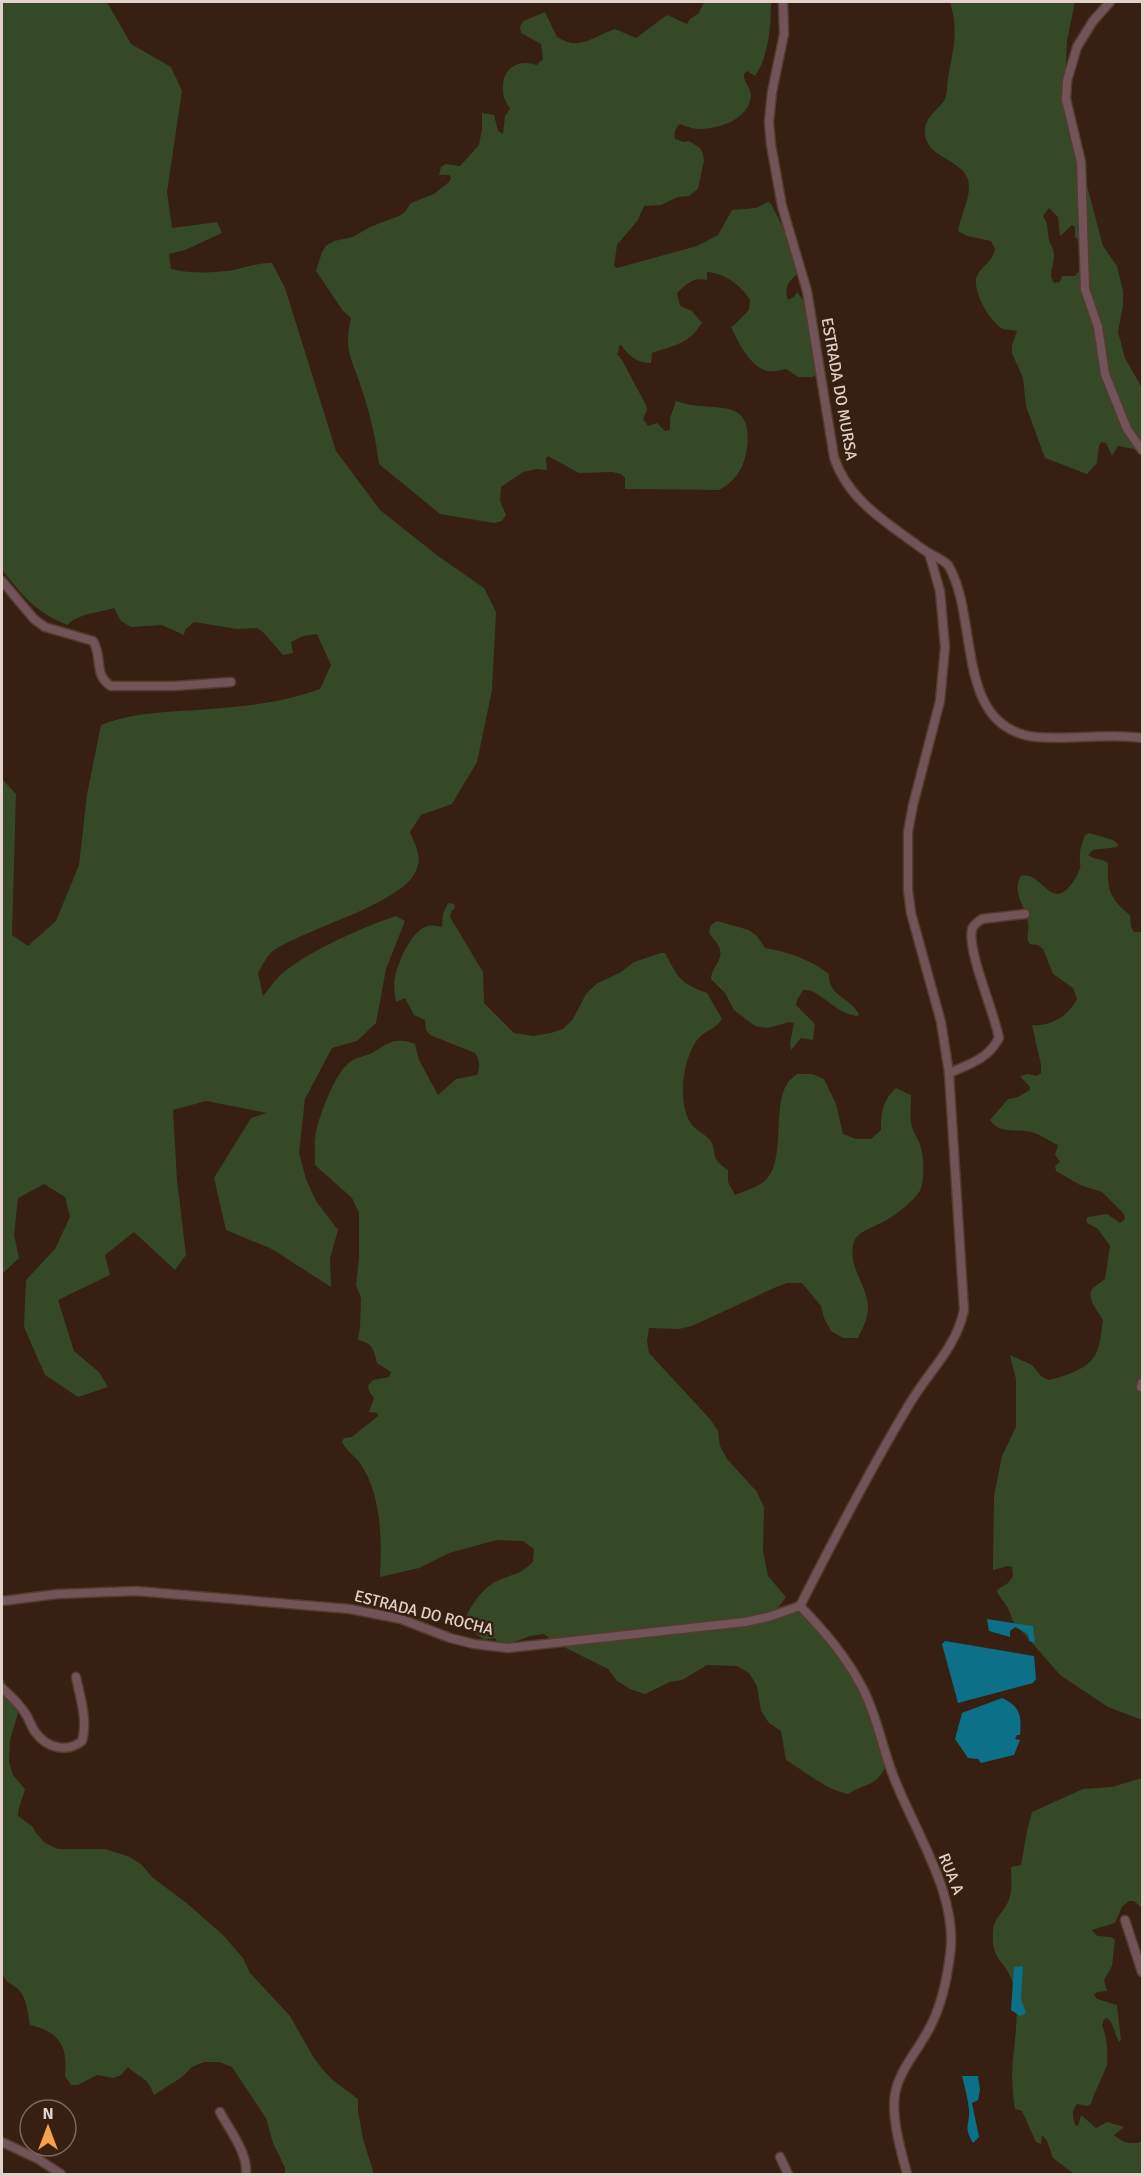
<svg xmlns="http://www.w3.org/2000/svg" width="1144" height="2176" viewBox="0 0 1144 2176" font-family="Signika,sans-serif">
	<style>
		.green { fill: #364926; fill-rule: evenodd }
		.water { fill: #0b7088 }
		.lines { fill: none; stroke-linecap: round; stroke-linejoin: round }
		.minor-casing { stroke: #533c2e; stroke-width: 11 }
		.minor { stroke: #725458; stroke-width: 8 }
		.labels { text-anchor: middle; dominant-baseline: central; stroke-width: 5; stroke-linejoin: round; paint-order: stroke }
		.street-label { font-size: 16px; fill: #e3d2c9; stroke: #371f11 }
	</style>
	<rect width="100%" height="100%" fill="#371f11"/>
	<g class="green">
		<path d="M2 2H107L131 44 171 67 182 91 167 192 172 228 217 222 222 233 185 250 169 254 171 269C191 274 213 273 234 270 247 267 257 263 272 263L285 288 336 451 380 510 438 556 484 588 496 612 492 690 477 762 452 804 421 815 410 832C415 845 423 857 416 871 402 904 304 929 273 951 267 955 262 966 258 973L263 996C270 988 276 978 284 972 311 950 363 927 396 916L405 921 386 969 376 1023 357 1041 332 1048 305 1099 299 1153 306 1179 316 1201 338 1230 330 1258 331 1287 272 1249 226 1230 214 1178 251 1118 267 1113 206 1101 173 1110 177 1180 186 1255 175 1270 134 1232 105 1255 110 1275 58 1300 74 1351 99 1372 108 1387 78 1397 45 1375 24 1327 26 1280 55 1249 70 1217 65 1197 44 1184 18 1198 14 1235 19 1258 2 1274V779L16 794 12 935 28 946 56 921 79 865 87 794 101 725C137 711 173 712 211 709 248 706 285 702 320 689L331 665 317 634 303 636 291 642 293 653 283 655 264 633 257 628 237 629 194 622 185 630 184 635 162 625 131 627 121 621 114 608C97 613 80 613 67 625 34 611 23 596 2 570Z"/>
		<path d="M704 2H771C771 25 769 56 755 76L747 71 744 74C743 82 751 87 751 96 749 119 720 129 699 129 693 129 686 126 680 124 675 128 674 133 675 139L684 142 689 141 700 148 703 154 704 161 698 189 689 196 678 197 661 205 644 206 638 220 617 245 614 266 617 268 697 246 718 235 732 210 756 208 768 202 771 204 790 241 792 257 800 271C790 281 783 285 788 300L794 297 797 292 803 300 820 369 813 377H798L786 369C778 371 769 373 762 369 748 362 736 339 731 326H733L749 310 750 300C741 285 724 273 707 272V280C694 277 686 284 677 293L680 306 692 311 702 323C688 345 674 345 652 353L651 363C637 363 629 356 621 345L619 346 618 353H616L622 360 646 405 647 410 643 419 648 426 657 423 665 431 670 430V418L676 401C713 415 757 391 746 454 742 471 734 482 719 490L625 489V478L621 474 612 472 579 473 548 456 546 458 547 470 537 469 523 472 501 487 500 501 506 515 502 521 494 523 440 514 379 464C376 439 370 414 362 390 353 359 343 353 351 318L343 311 316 271 322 252 326 246 334 241 353 237 370 227 399 216 405 212 411 203 434 194 449 182 451 178 449 175H439L441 167 446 164 460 166 479 145 482 129V113L494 115 498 131 503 134 505 116 510 109C507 104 503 97 503 91 501 69 517 58 537 65L543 59 541 44 521 33 520 27 523 21 545 12 557 37C561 39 567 42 571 43 586 45 602 33 615 29L636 38 667 15 687 24 690 19 699 13Z"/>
		<path d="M950 2H1075L1067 41 1064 114 1071 142 1082 167 1103 246 1117 266 1123 291V305L1118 332 1125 358 1142 388V454L1134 449 1118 446 1112 456 1106 443 1101 442 1099 446 1097 463 1087 474 1045 458 1026 406 1023 378 1012 353V345L1017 331C1013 330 1007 330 1003 329 990 323 971 289 977 276 982 264 991 265 995 249L991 241 967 236 958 231C960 215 974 193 967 177 958 158 924 157 925 131 925 117 936 112 944 101 947 96 947 85 948 79 953 48 959 33 950 2ZM1049 208 1058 217 1060 236 1072 225 1075 227V237L1085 246 1082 267 1075 276H1062L1060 282 1054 283C1047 273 1055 265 1054 254 1054 249 1050 244 1049 240 1047 230 1049 225 1043 216Z"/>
		<path d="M1089 833 1113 840 1118 844 1117 847 1093 850 1088 855C1094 860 1101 858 1108 863 1107 889 1109 898 1130 915L1131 927 1134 932H1142V1720L1108 1707 1060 1675 1013 1621 1008 1608 998 1594 997 1590 1008 1583 1013 1576 1012 1567 1008 1566 993 1570V1568L994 1496 1002 1456 1016 1427V1379L1010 1355 1032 1365 1041 1376 1048 1380C1063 1377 1085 1370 1094 1357 1101 1347 1101 1331 1103 1320 1098 1312 1085 1297 1093 1288 1097 1284 1101 1283 1105 1279L1110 1246 1098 1229 1087 1223 1086 1219 1088 1217 1107 1214 1120 1223 1125 1219 1124 1214 1102 1192 1080 1185 1056 1171 1055 1166 1060 1162 1055 1155 1058 1145C1049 1141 1040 1134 1031 1132 1016 1128 1000 1135 990 1120L1008 1099 1018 1097 1030 1090V1087L1020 1076 1028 1074 1037 1076 1041 1073V1065L1032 1025C1051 1027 1069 1015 1077 999L1073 988 1053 974 1043 949 1038 945 1030 944 1028 941C1026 934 1030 929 1028 922 1026 907 1011 892 1021 876 1037 872 1047 896 1059 894 1068 892 1078 876 1080 868 1081 864 1079 858 1080 854 1080 847 1083 841 1085 835Z"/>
		<path d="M448 903 454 904 455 908 451 912 450 917 483 972 484 1003 514 1033 533 1036 551 1033 563 1029 573 1019 586 994 596 984 621 972 634 962 661 953H665C678 978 680 983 707 993L722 1019C716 1029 704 1031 697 1040 683 1059 676 1104 692 1125 697 1131 705 1134 710 1140 719 1153 707 1156 728 1170V1182L735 1195C744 1191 754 1188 762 1183 788 1166 771 1109 787 1084 789 1080 794 1077 797 1074H812L824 1079 836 1104 843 1134 856 1139H871L881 1130C881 1112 883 1100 896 1088L911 1095C911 1104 910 1114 911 1123 912 1130 917 1137 920 1144 924 1156 924 1173 922 1185 921 1197 891 1219 879 1224 871 1228 857 1232 854 1242 846 1265 868 1285 868 1308 868 1319 862 1329 858 1338H843L831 1331 824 1318 821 1306 802 1283H787L774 1288 692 1326 679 1329 649 1328 647 1341 649 1353 710 1419 718 1431 720 1446 727 1459 757 1492 764 1507 763 1551 768 1576 786 1597 778 1608 798 1612 810 1617 824 1628 860 1690 888 1761C877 1788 869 1781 848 1794 824 1789 806 1772 786 1760L781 1731 769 1723 761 1711 757 1686 749 1673 737 1666 707 1665 682 1680 670 1682 645 1694 630 1689 617 1681 608 1669 556 1643 544 1634 530 1636 501 1647 495 1638 484 1640 463 1624C468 1610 481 1589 495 1582 513 1573 517 1577 533 1562L534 1549 523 1541 497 1540 449 1553 419 1568 380 1577C382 1540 382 1496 360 1463 355 1456 346 1451 342 1442L344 1438 352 1437 378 1416 377 1413 369 1412 374 1398 369 1391 368 1386 373 1380 389 1377 391 1372 377 1363C374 1349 372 1343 358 1340L360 1327 361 1298 356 1285 359 1258V1213L352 1198 315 1165C315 1155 314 1142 316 1132 320 1114 335 1072 351 1061 357 1057 366 1056 372 1053 390 1042 395 1037 415 1044L419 1060 438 1095 456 1079 477 1075C480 1067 480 1060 475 1053L430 1035 426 1030 425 1020 414 1015 405 998 396 1002C395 994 393 985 395 977 398 962 412 929 428 926 432 925 438 926 442 927L443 914Z"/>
		<path d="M717 921 749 930 757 936 765 948C789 952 811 960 829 974 828 996 850 997 859 1014L858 1016C834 1014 820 988 803 990L797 1000 796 1005 815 1024 813 1040 801 1038 791 1050 790 1043 794 1023 789 1022 768 1028 755 1026 734 1010 725 993 711 979C711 969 723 960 720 950 719 943 712 939 709 932L711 925Z"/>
		<path d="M2 1676 18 1713 10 1740 9 1762 13 1775 25 1789C23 1798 18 1806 18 1816L33 1827 36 1833 45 1843 58 1849H105L130 1857 142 1865 152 1877 189 1905 223 1935 243 1958 250 1973 290 2016 314 2058 324 2071 334 2081 358 2099V2111L363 2139 374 2174H285V2168L273 2143 266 2118 232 2067 219 2062H204L192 2067 182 2077 154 2095C147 2075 141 2080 128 2067L121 2075 113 2078 97 2075 78 2085H71L65 2076C68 2047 60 2032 30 2025 28 2015 27 2000 20 1991 13 1983 7 1985 2 1974Z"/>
		<path d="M1142 1778V1908L1134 1901H1129L1122 1907 1115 1923 1092 1930 1097 1936 1112 1937 1115 1940 1112 1966 1104 1980 1107 1991 1097 1992 1094 1995 1097 1999 1117 2005 1121 2040 1119 2042 1111 2022 1107 2018 1104 2019 1102 2026C1107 2035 1108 2053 1107 2064 1105 2073 1094 2092 1091 2104L1087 2106 1077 2104C1071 2111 1073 2117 1075 2125L1078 2126 1081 2115 1096 2128 1107 2122 1124 2127 1114 2135C1121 2142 1133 2146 1142 2141V2174H1074L1053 2158 1047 2141 1042 2135 1041 2144 1036 2142 1022 2111 1015 2109C1012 2091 1011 2069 1014 2050 1016 2027 1020 2003 1012 1981 1005 1959 991 1962 993 1932 993 1919 1002 1914 1007 1904 1013 1894 1011 1878 1011 1867L1021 1865 1027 1831 1032 1812 1083 1789 1112 1787Z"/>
	</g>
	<g class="water">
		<polygon points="987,1619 1033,1626 1035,1643 1029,1641 1028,1634 1015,1627 1010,1631 1010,1637 989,1631"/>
		<polygon points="945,1641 1034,1656 1036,1679 1033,1683 958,1703 942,1644"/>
		<path d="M1002 1698C1020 1706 1022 1716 1020 1735H1017L1015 1739 1020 1740 1014 1755 981 1763 978 1759 968 1758 955 1739 962 1713Z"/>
		<polygon points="1023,1966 1021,1999 1026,2013 1020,2016 1011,2010 1014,1967"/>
		<path d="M962 2076H978L980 2090 978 2100 972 2103 979 2137 973 2143C963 2126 970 2126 969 2110 968 2099 965 2088 962 2076Z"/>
	</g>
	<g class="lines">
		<g class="minor-casing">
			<g id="minor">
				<path d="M783 2 784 34 772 92 769 122 771 145 782 206 807 291 834 457C848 501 889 524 924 550 932 556 941 558 948 565 980 617 953 728 1036 737 1072 740 1107 733 1142 738"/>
				<polyline points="1110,2 1093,21 1077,47 1067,81 1066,99 1081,162 1085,289 1098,327 1105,374 1127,429 1142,450"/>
				<path d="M2 581 34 619 45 627 93 641C103 656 93 675 111 686H174L231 682"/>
				<path d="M949 1073C970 1064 988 1059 999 1038 994 1011 967 951 972 929 974 924 978 922 982 919L1025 914"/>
				<polyline points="1141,1387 1142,1383"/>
				<polyline points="2,1601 58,1594 136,1591 350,1609 401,1619 450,1638 474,1644 508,1648 745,1622 768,1617 800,1606"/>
				<path d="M800 1606C834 1539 869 1472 907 1408 926 1374 956 1349 964 1310L949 1073 941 1022 911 913 908 890V832L913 805 940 701 945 647 940 591 929 553"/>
				<path d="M800 1606C825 1632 846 1656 863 1689 877 1716 882 1747 893 1775 914 1831 959 1895 950 1955 947 1979 942 2004 931 2025 921 2047 899 2069 895 2094 891 2117 901 2151 907 2174"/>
				<path d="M2 1688C11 1696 21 1706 27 1716 30 1722 32 1728 36 1733 47 1748 67 1753 82 1741 88 1720 80 1697 76 1677"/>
				<polyline points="1125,1920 1142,1972"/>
				<path d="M220 2112C230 2131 248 2153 246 2174"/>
				<polyline points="2,2142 38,2159 61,2174"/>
				<polyline points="780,2157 788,2174"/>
			</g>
		</g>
		<use href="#minor" class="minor"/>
	</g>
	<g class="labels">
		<g class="street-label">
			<text transform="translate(839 389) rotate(80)">ESTRADA DO MURSA</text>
			<text transform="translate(424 1613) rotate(14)">ESTRADA DO ROCHA</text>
			<text transform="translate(951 1874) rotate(68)">RUA A</text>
		</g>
	</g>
	<rect width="1144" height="2176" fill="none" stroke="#e3d2c9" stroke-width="6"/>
	<g transform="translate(48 2128)"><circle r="28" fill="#371f11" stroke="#7c675b" stroke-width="1.5"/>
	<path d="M0-4.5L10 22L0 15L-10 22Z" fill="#f9a04c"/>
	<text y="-9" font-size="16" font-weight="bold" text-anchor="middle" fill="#e3d2c9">N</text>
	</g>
</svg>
